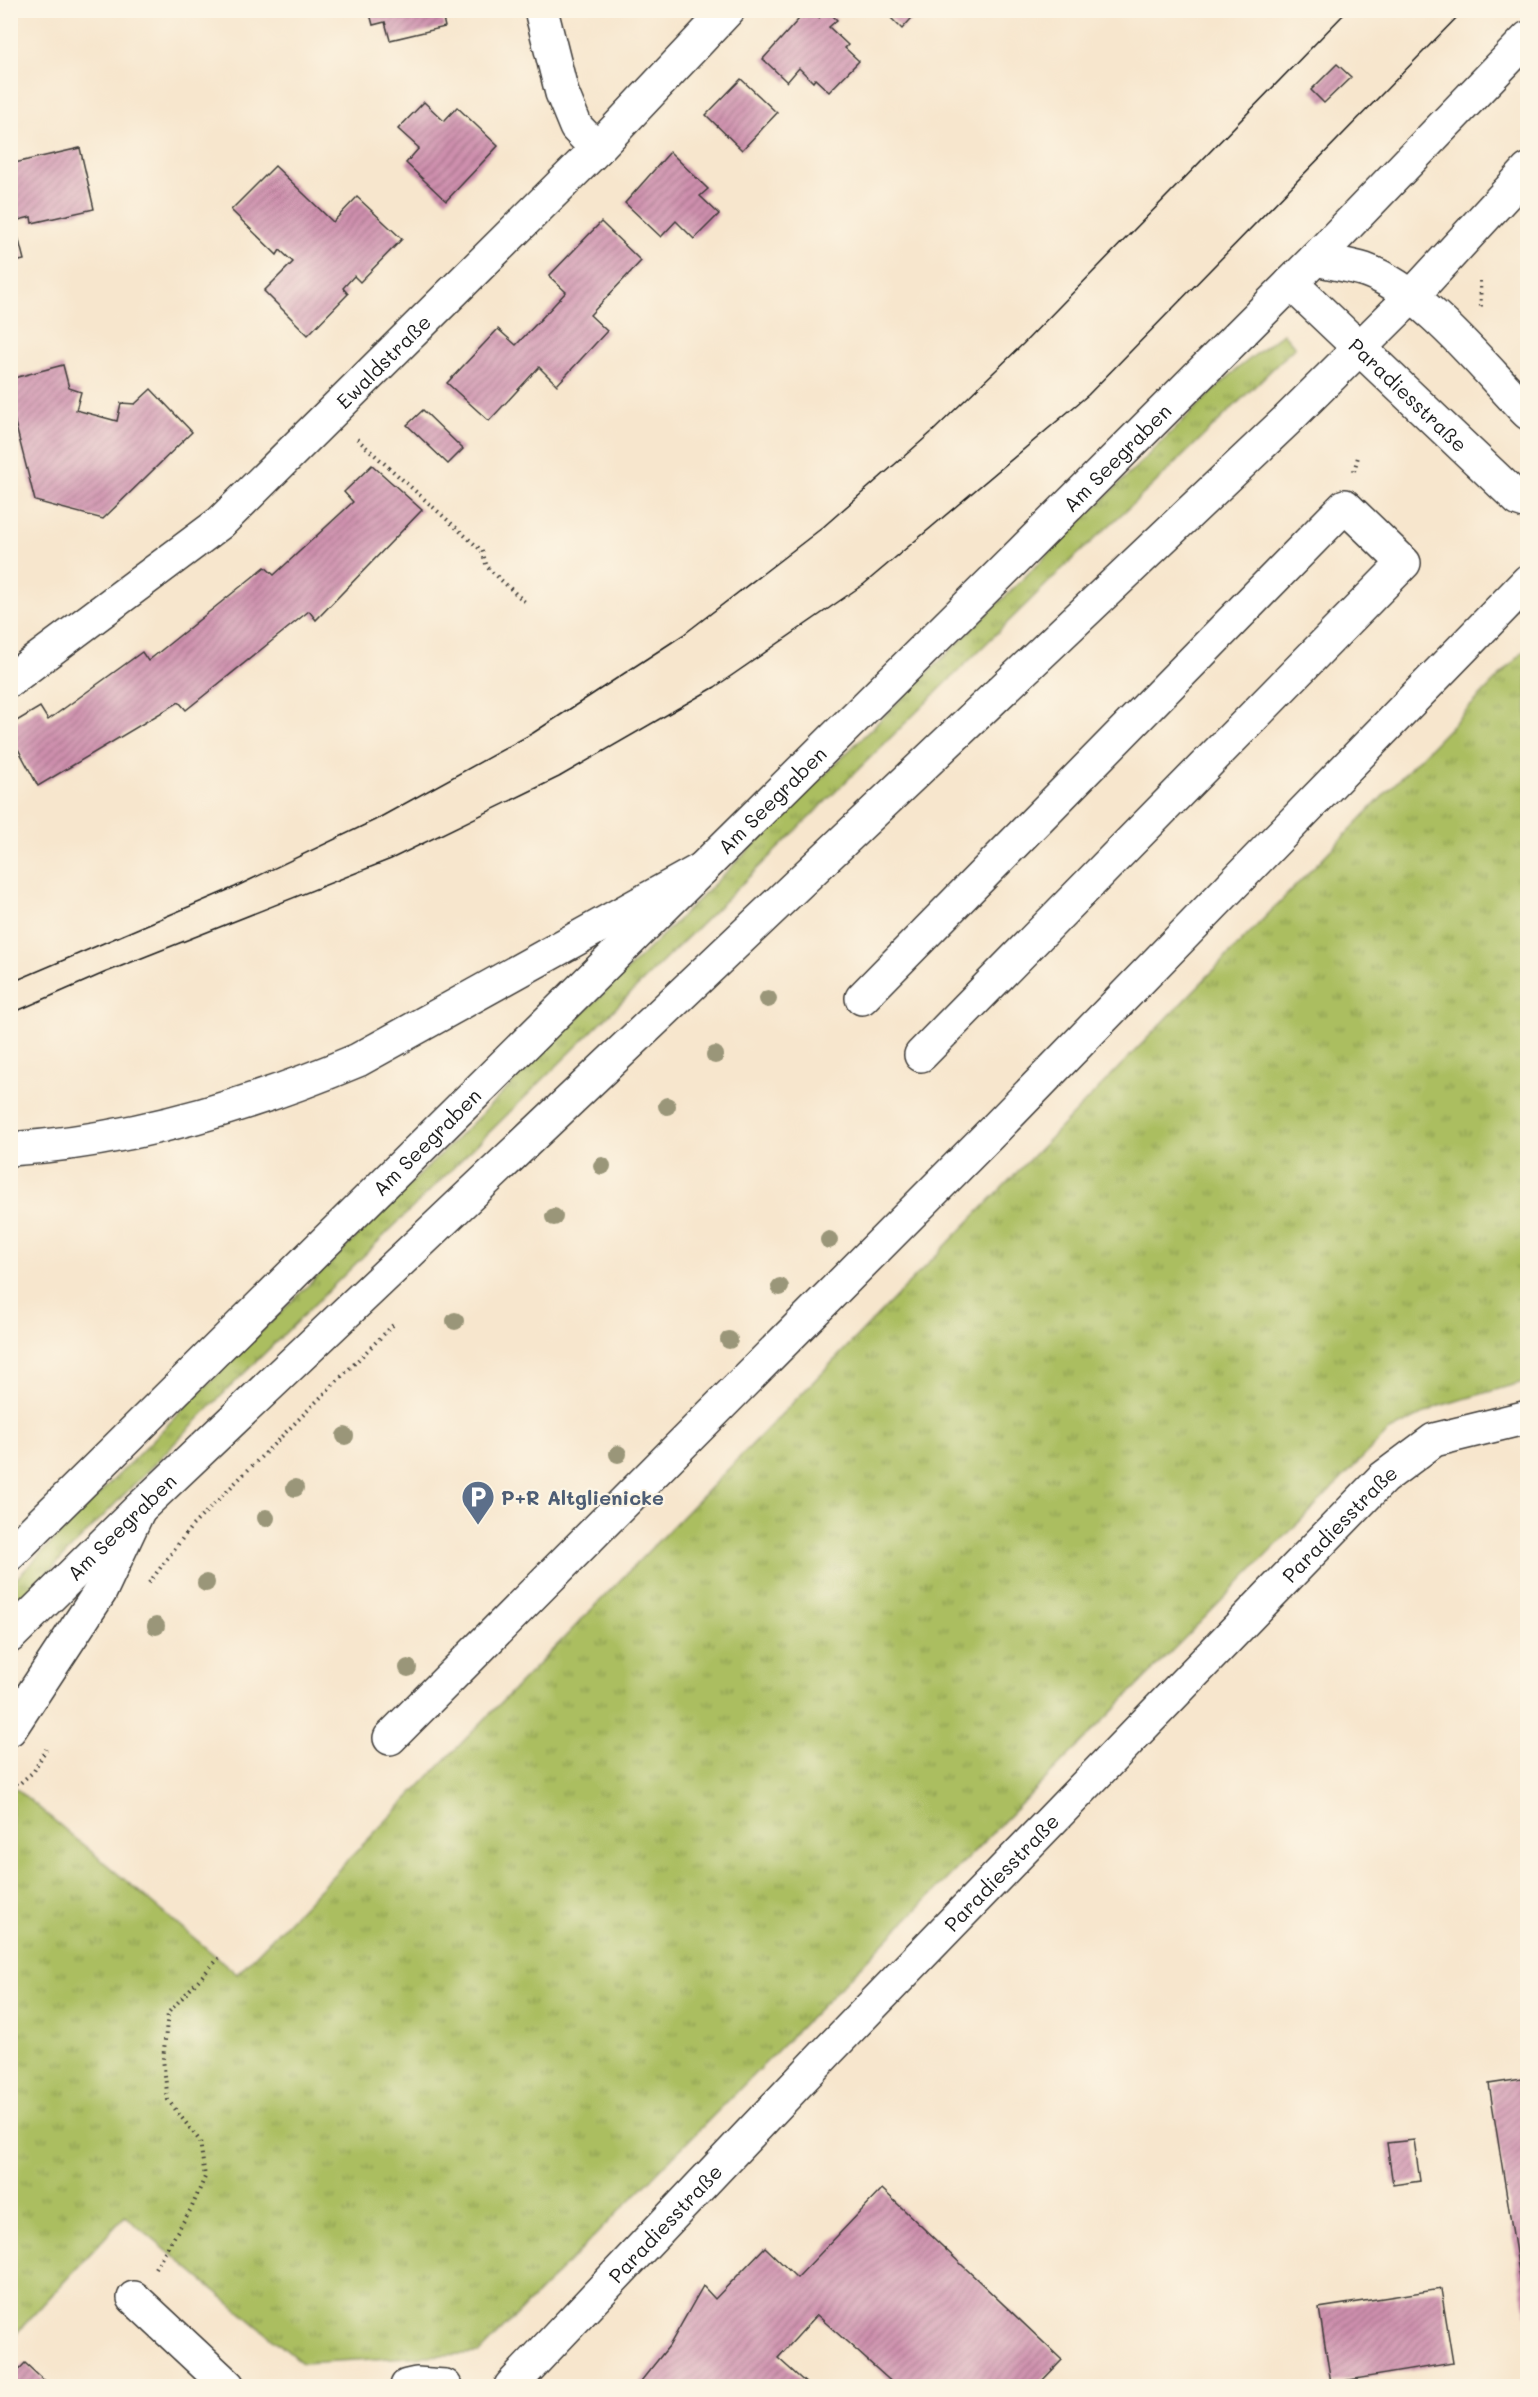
<svg xmlns="http://www.w3.org/2000/svg" width="1538" height="2397" viewBox="0 0 1538 2397" font-family="Mali,sans-serif">
	<style>
		.grass { fill: url(#grass-tufts); stroke: #646d3e; stroke-width: 1.5 }
		.building { fill: url(#building-hatch) }
		.lines { fill: none; stroke-linecap: round; stroke-linejoin: round }
		.minor-casing { stroke: #3d3a37; stroke-width: 36 }
		.major-casing { stroke: #3d3a37; stroke-width: 36 }
		.highway-casing { stroke: #3d3a37; stroke-width: 36 }
		.path { stroke: #3d3a37; stroke-width: 4; stroke-dasharray: 1.5 4.5; stroke-linecap: butt }
		.minor { stroke: #fff; stroke-width: 33 }
		.major { stroke: #fff; stroke-width: 33 }
		.highway { stroke: #fff; stroke-width: 33 }
		.tram { stroke: #1c1c1c; stroke-width: 1.5 }
		.tree { fill: #9a9679 }
		.labels { text-anchor: middle; dominant-baseline: central; stroke-width: 4.5; stroke-linejoin: round; paint-order: stroke }
		.street-label { font-size: 20px; fill: #1c1c1c; stroke: #fcf5e5 }
		.service-label { font-size: 20px; font-weight: bold; fill: #4e5e75; stroke: #fcf5e5; text-anchor: start }
	</style>
	<defs>
		<pattern id="grass-tufts" width="24" height="20" patternUnits="userSpaceOnUse" patternTransform="scale(1.5)"><rect width="24" height="20" fill="#abbe61"/><path d="M3 7l-1-3M5 7V3M7 7l1-3M15 17l-1-3M17 17v-4M19 17l1-3" fill="none" stroke="#8a9a4f"/></pattern>
		<pattern id="building-hatch" width="6" height="6" patternUnits="userSpaceOnUse" patternTransform="scale(1.5)"><rect width="6" height="6" fill="#ce8fad"/><path d="M-1 1l2-2M0 6l6-6M5 7l2-2" fill="none" stroke="#a6748c"/></pattern>
	</defs>
	<rect width="100%" height="100%" fill="#fcf5e5"/>
	<filter id="ink" filterUnits="userSpaceOnUse"><feTurbulence type="fractalNoise" baseFrequency=".0167" numOctaves="2"/><feDisplacementMap in="SourceGraphic" scale="12" xChannelSelector="R" yChannelSelector="G"/><feConvolveMatrix kernelMatrix="1 2 1 2 8 2 1 2 1" color-interpolation-filters="sRGB"/></filter>
	<filter id="wash" filterUnits="userSpaceOnUse"><feTurbulence type="fractalNoise" baseFrequency=".008" numOctaves="4" result="noise"/><feDisplacementMap in="SourceGraphic" scale="24" xChannelSelector="R" yChannelSelector="G"/><feGaussianBlur stdDeviation="1.35" result="paint"/><feColorMatrix in="noise" values="0 0 0 0 0 0 0 0 0 0 0 0 0 0 0 0 0 1.4 0 .05"/><feComposite in="paint" operator="in"/></filter>
	<g filter="url(#wash)">
		<rect width="100%" height="100%" fill="#f7e6cd"/>
		<g class="grass">
			<polygon points="1283,333 1295,347 1150,488 1064,567 214,1403 11,1610 11,1584 193,1399 1206,398 1237,369"/>
			<polygon points="1527,648 1527,1381 1439,1406 1388,1432 479,2353 302,2363 125,2216 11,2339 12,1785 237,1974"/>
		</g>
		<g id="blocks">
			<g class="building">
				<polygon points="369,10 441,10 445,27 390,40 385,22 373,25"/>
				<polygon points="807,10 812,10 819,18 827,10 837,20 829,27 848,45 845,48 859,61 829,92 815,79 813,82 799,68 787,82 763,59"/>
				<polygon points="883,10 919,10 902,29"/>
				<polygon points="1337,64 1351,77 1324,103 1311,90"/>
				<polygon points="741,79 777,113 742,150 706,115"/>
				<polygon points="424,102 444,121 457,107 498,146 446,201 406,163 419,148 398,129"/>
				<polygon points="80,148 94,209 32,223 31,217 14,221 24,260 10,263 10,164"/>
				<polygon points="670,152 708,189 700,196 719,214 694,239 676,221 661,237 625,203"/>
				<polygon points="275,166 333,222 357,197 402,239 360,282 354,276 343,288 348,294 308,335 264,291 293,262 280,250 277,255 231,210"/>
				<polygon points="601,222 641,261 590,315 607,331 557,385 539,367 489,421 447,383 498,329 516,345 541,319 566,292 549,276"/>
				<polygon points="63,365 69,388 81,392 76,410 117,421 121,403 135,404 151,389 192,432 103,519 35,501 10,403 10,379"/>
				<polygon points="423,410 463,449 448,464 407,425"/>
				<polygon points="372,465 422,510 316,620 309,611 186,710 179,702 38,786 10,734 10,725 40,707 48,720 142,652 148,661 265,567 274,575 353,502 344,492"/>
				<polygon points="1528,2078 1528,2316 1526,2316 1489,2084"/>
				<polygon points="1414,2140 1420,2181 1393,2185 1387,2143"/>
				<polygon points="882,2189 1062,2360 1037,2386 896,2386 817,2315 778,2358 809,2386 637,2386 669,2346 703,2286 715,2299 765,2247 797,2278"/>
				<polygon points="1441,2289 1453,2363 1331,2383 1319,2308"/>
				<polygon points="25,2363 50,2386 10,2386 10,2379"/>
			</g>
		</g>
	</g>
	<g filter="url(#ink)">
		<use href="#blocks" fill-opacity="0" stroke="#3d3a37" stroke-width="1.5"/>
		<g class="lines">
			<g class="minor-casing">
				<g id="minor">
					<polyline points="541,10 562,93 576,127 597,149"/>
					<path d="M1315 259C1332 263 1349 265 1365 270 1423 290 1485 369 1528 413"/>
					<path id="s1" d="M1291 283 1519 500 1528 503"/>
					<path id="s2" d="M10 680 220 523 597 149 728 10"/>
					<polyline points="862,998 1345,506 1404,563 921,1055"/>
					<polyline points="390,1738 997,1127 1528,581"/>
					<polyline points="134,2298 228,2386"/>
					<polyline points="407,2386 416,2384 445,2386"/>
					<path id="s3" d="M511 2386 829 2050 1383 1478 1434 1440 1528 1417"/>
				</g>
			</g>
			<g class="major-casing">
				<g id="major">
					<path id="s4" d="M10 1554 1007 567 1315 259 1528 38"/>
					<path id="s5" d="M10 1636 139 1509 1286 421 1412 296 1528 170"/>
				</g>
			</g>
			<g class="highway-casing">
				<g id="highway">
					<path d="M10 1149C131 1141 247 1107 358 1060L702 869"/>
					<polyline points="10,1729 100,1592 139,1509"/>
				</g>
			</g>
			<g class="path">
				<polyline points="1480,281 1481,307"/>
				<polyline points="357,439 482,551 487,567 527,604"/>
				<polyline points="1354,471 1358,457"/>
				<polyline points="149,1583 191,1527 393,1325"/>
				<polyline points="10,1783 18,1785 34,1771 46,1749"/>
				<polyline points="155,2268 191,2209 205,2177 200,2141 168,2100 163,2059 168,2013 219,1958"/>
			</g>
			<use href="#minor" class="minor"/>
			<use href="#major" class="major"/>
			<use href="#highway" class="highway"/>
			<g class="tram">
				<polyline points="10,983 235,887 375,820 533,733 683,635 822,528 933,431 1023,344 1348,10"/>
				<polyline points="10,1014 104,973 391,859 559,777 715,687 864,584 1088,395 1464,10"/>
			</g>
		</g>
		<g class="tree">
			<circle cx="768" cy="999" r="9"/>
			<circle cx="715" cy="1055" r="9"/>
			<circle cx="667" cy="1106" r="9"/>
			<circle cx="602" cy="1166" r="9"/>
			<circle cx="554" cy="1217" r="9"/>
			<circle cx="829" cy="1240" r="9"/>
			<circle cx="780" cy="1287" r="9"/>
			<circle cx="455" cy="1321" r="9"/>
			<circle cx="729" cy="1340" r="9"/>
			<circle cx="345" cy="1436" r="9"/>
			<circle cx="618" cy="1454" r="9"/>
			<circle cx="295" cy="1488" r="9"/>
			<circle cx="266" cy="1518" r="9"/>
			<circle cx="206" cy="1583" r="9"/>
			<circle cx="156" cy="1626" r="9"/>
			<circle cx="408" cy="1668" r="9"/>
		</g>
	</g>
	<defs>
		<g id="parking-pin" transform="scale(1.725)"><path d="M0 17L-7.5 6A9.5 9.5 0 1 1 7.5 6Z" fill="#5c6f8a" stroke="#fcf5e5"/><path d="M-3.5-5.5H1a3.5 3.5 0 0 1 0 7H-1V5.5H-3.5ZM-1-3.4V-.6H.8a1.4 1.4 0 0 0 0-2.8Z" fill="#fff"/></g>
	</defs>
	<g fill-rule="evenodd">
		<use href="#parking-pin" x="478" y="1497"/>
	</g>
	<g class="labels">
		<g class="street-label">
			<text stroke="none"><textPath href="#s2" startOffset="492">Ewaldstraße</textPath></text>
			<text stroke="none"><textPath href="#s1" startOffset="162">Paradiesstraße</textPath></text>
			<text stroke="none"><textPath href="#s4" startOffset="1558">Am Seegraben</textPath></text>
			<text stroke="none"><textPath href="#s4" startOffset="1072">Am Seegraben</textPath></text>
			<text stroke="none"><textPath href="#s4" startOffset="586">Am Seegraben</textPath></text>
			<text stroke="none"><textPath href="#s3" startOffset="1196">Paradiesstraße</textPath></text>
			<text stroke="none"><textPath href="#s5" startOffset="156">Am Seegraben</textPath></text>
			<text stroke="none"><textPath href="#s3" startOffset="710">Paradiesstraße</textPath></text>
			<text stroke="none"><textPath href="#s3" startOffset="224">Paradiesstraße</textPath></text>
		</g>
		<g class="service-label">
			<text x="501" y="1497">P+R Altglienicke</text>
		</g>
	</g>
	<rect width="1538" height="2397" fill="none" stroke="#fcf5e5" stroke-width="36"/>
</svg>
